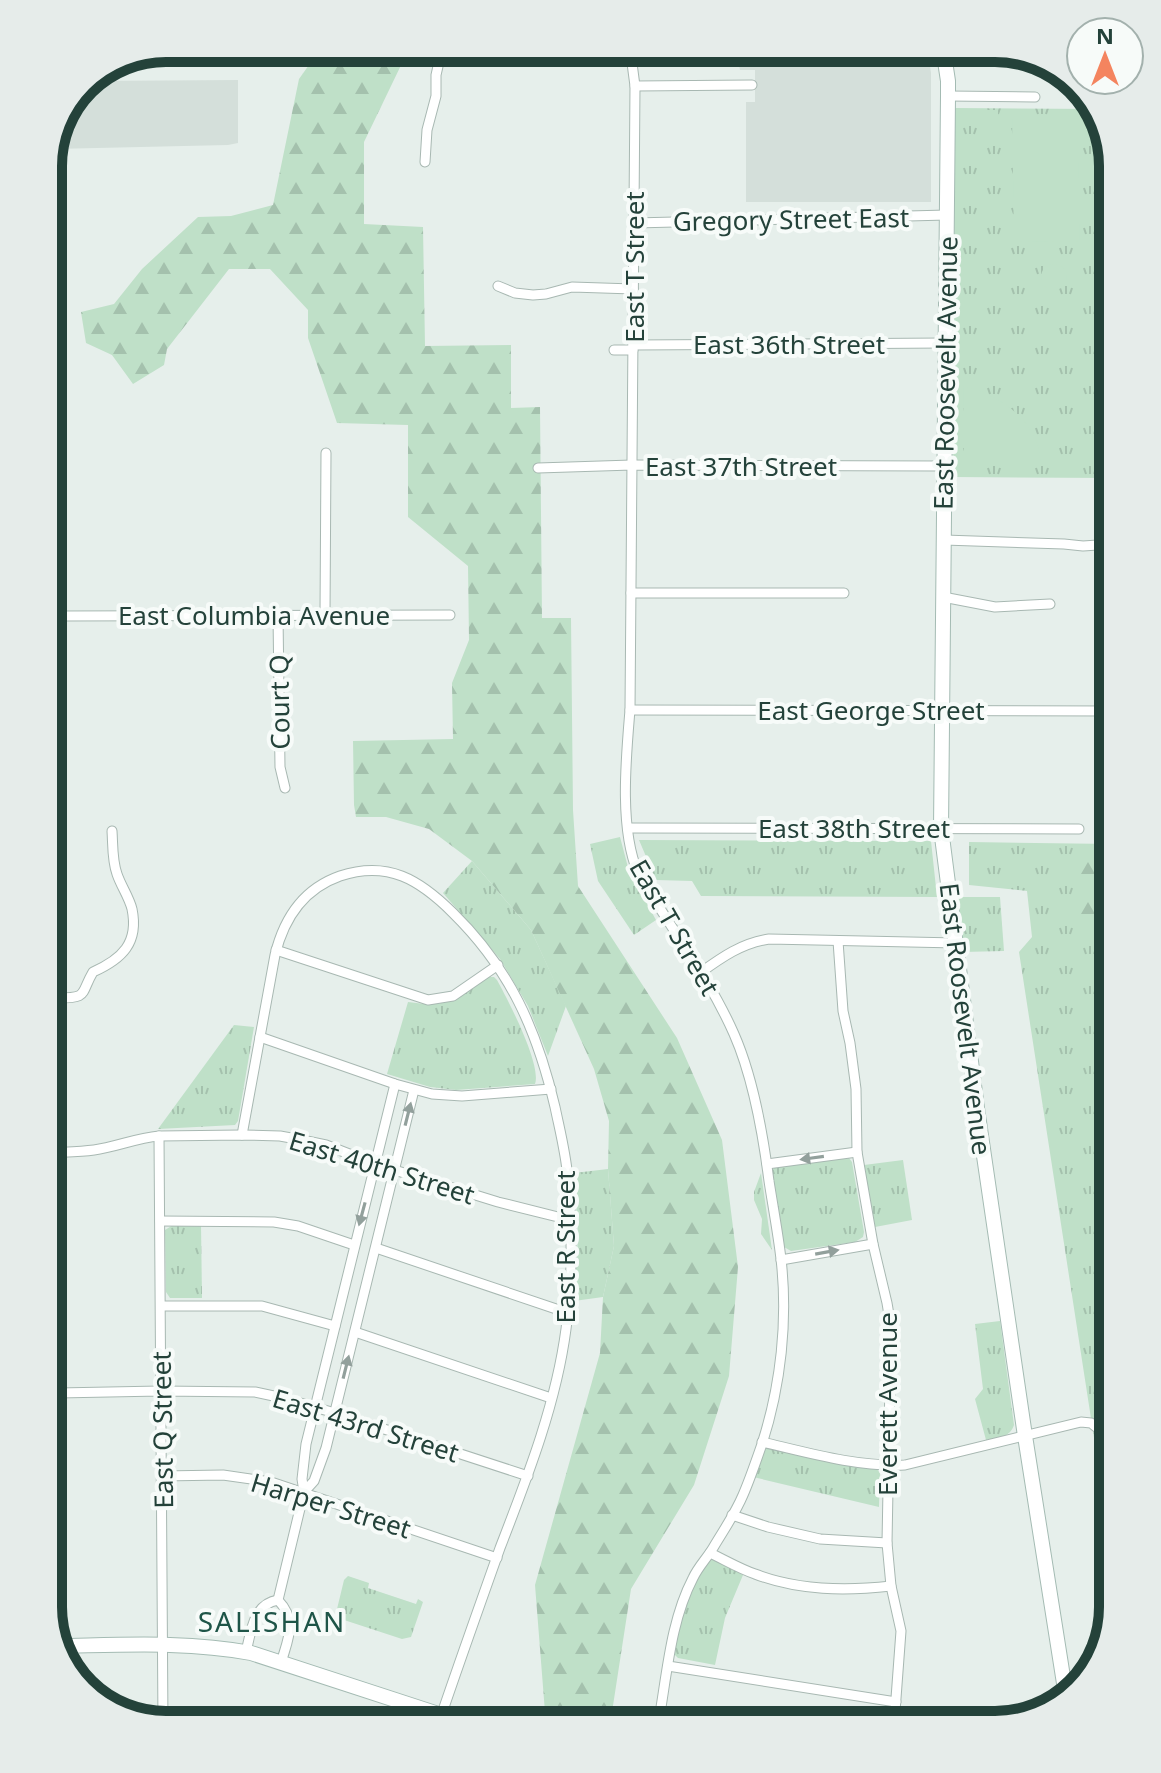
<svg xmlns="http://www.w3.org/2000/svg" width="1161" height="1773" viewBox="0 0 1161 1773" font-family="'Noto Sans',sans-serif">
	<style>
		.built { fill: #d4dfda }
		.grass { fill: url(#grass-tufts) }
		.forest { fill: url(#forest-firs) }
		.pitch { fill: #bfe0c8 }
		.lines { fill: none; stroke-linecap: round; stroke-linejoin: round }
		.street-casing { stroke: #a8b8b2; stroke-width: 11 }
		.secondary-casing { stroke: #a4bbb3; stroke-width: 16 }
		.primary-casing { stroke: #c2cac8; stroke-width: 16 }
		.street { stroke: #fff; stroke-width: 9 }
		.secondary { stroke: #fff; stroke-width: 14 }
		.primary { stroke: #6aa596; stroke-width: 14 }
		.oneway { fill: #92a09c }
		.labels { text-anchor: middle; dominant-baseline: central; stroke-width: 8; stroke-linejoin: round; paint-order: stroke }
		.street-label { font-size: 26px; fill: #24423a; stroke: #f7fbf9 }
		.neighbourhood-label { font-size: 28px; letter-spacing: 2px; fill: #1f5548; stroke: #f7fbf9 }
		.rim { fill: none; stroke: #24423a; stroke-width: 10 }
	</style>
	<defs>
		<pattern id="grass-tufts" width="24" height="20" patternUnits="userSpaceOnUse" patternTransform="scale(2)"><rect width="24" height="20" fill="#bfe0c8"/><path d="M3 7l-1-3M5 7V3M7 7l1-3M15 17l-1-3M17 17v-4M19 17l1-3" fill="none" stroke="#a4c1ad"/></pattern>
		<pattern id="forest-firs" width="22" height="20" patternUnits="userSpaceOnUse" patternTransform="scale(2)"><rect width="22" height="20" fill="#bfe0c8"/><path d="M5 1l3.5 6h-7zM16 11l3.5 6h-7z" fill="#a4c1ad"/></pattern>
	</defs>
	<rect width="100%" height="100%" fill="#e6efeb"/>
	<g class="built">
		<polygon points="736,48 927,48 931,73 931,202 746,202 746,102 755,102 755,70 740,70"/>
		<polygon points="238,80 238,143 228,145 53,149 83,82 87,81"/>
	</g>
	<g class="grass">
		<polygon points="955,108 1097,109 1101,113 1113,166 1113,478 953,477"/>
		<polygon points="620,837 629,871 656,920 634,935 598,881 590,844"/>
		<polygon points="639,840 931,841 937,897 701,896 692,881 656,880"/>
		<polygon points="969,842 1113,844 1113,1561 1019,952 1032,937 1027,891 969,885"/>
		<polygon points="472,861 531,930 566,1006 548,1056 528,1006 500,959 443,893"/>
		<polygon points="956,897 1000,897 1004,951 963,952"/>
		<path d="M486 977H494L497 980C508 1000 542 1065 535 1084L456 1090 430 1087 387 1074 408 1002C450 1008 454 1000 486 977Z"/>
		<polygon points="234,1025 254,1027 238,1121 235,1125 158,1129"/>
		<polygon points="849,1158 852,1162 864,1232 863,1237 855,1242 791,1251 784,1247 772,1172 774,1168 778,1166"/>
		<polygon points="903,1160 912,1220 875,1227 864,1165"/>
		<polygon points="608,1169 614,1246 603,1297 574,1301 578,1235 574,1173"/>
		<polygon points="761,1173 772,1250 761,1234 762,1219 754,1200 754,1192"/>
		<polygon points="201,1224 202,1298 170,1298 166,1292 165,1230 173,1225"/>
		<path d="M1000 1321 1014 1425C1010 1438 997 1438 986 1440L975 1399 983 1389 975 1324Z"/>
		<polygon points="767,1447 876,1468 880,1473 879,1507 753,1477 763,1449"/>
		<path d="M710 1559H715L743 1575 725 1618 715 1665 678 1658 675 1655 674 1650C681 1618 688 1585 710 1559Z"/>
		<polygon points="348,1576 369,1583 368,1588 416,1604 418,1599 423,1602 411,1637 402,1639 341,1619 338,1614 337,1609 344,1580"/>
	</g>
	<g class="forest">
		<polygon points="314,48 402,48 404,59 364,142 364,224 423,227 425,346 511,345 511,408 540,407 542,618 571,618 573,810 578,886 677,1038 722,1140 738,1267 729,1376 694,1485 631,1589 610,1725 546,1725 535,1585 600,1353 603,1297 614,1246 608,1169 609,1121 594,1069 531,930 472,861 429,829 386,817 356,817 354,805 353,741 453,739 452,683 469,640 468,566 408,517 408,425 337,423 308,338 308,310 270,269 229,269 167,349 164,365 133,384 112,355 86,343 81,312 114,304 142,269 198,217 231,216 273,205 299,79 316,55"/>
		<polygon points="1113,852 1113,931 1075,923 1075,855"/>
	</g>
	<g class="pitch">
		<rect x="987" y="110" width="11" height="23"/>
		<polygon points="1012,118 1078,118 1080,241 1014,242"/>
		<circle cx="1054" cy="277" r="13"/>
		<path d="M963 386C998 393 1039 422 1041 461H967L964 458Z"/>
	</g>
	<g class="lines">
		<g class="street-casing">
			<g id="street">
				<path d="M630 48 635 86 630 710C626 758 619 828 638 873 669 926 709 977 734 1034 753 1077 763 1134 769 1181 773 1207 778 1233 781 1259 788 1320 781 1385 762 1444 756 1461 750 1479 743 1495 735 1514 723 1531 713 1548 707 1558 698 1567 693 1578 670 1622 667 1676 658 1725"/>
				<polyline points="635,86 752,85"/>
				<polyline points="948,96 1035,97"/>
				<polyline points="425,162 427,130 436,96 436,75 439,62 529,48"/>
				<polyline points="635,223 947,215"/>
				<polyline points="498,286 515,293 533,295 546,294 572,287 633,289"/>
				<polyline points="633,345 945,343"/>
				<polyline points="614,350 633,350"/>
				<polyline points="538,468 632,465 944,466"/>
				<polyline points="944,540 1064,544 1083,546 1113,544"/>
				<polyline points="631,593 844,593"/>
				<polyline points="943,597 995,607 1050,604"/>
				<polyline points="278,615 280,767 285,788"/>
				<polyline points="325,615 326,453"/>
				<polyline points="58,616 450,615"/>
				<polyline points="630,710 1113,711"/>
				<polyline points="628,828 1079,829"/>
				<polyline points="838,941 843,1011 850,1043 856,1089 857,1152 873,1244 887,1303 891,1327 887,1543 891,1586 901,1631 894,1725"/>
				<polyline points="276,950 428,1000 453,996 498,965"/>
				<path d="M700 973C722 957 742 943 769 939L957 943"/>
				<path d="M58 998C89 998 80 994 93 972 122 959 139 943 132 909 129 897 121 886 117 874 112 860 113 845 112 831"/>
				<polyline points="260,1037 395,1084 432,1094 462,1096 551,1089"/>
				<path d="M242 1135 275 955C284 918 303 889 340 876 388 860 420 880 453 913 510 969 537 1030 555 1107 560 1131 566 1154 568 1179 572 1228 573 1280 566 1329 556 1405 527 1478 500 1548 479 1607 458 1666 438 1725"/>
				<polyline points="159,1136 163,1725"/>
				<path d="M48 1153C63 1152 79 1152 94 1150 116 1147 136 1138 159 1136L242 1135 280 1136 302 1140 326 1145 375 1164 498 1202 570 1220"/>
				<polyline points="767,1164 857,1152"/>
				<polyline points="160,1221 274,1222 298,1226 354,1245"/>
				<polyline points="376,1248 568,1313"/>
				<polyline points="781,1260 873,1244"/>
				<polyline points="161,1306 262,1306 335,1326"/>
				<polyline points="355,1332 551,1398"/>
				<polyline points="58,1393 160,1391 255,1392 283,1398 335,1413 528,1476"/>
				<path d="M762 1442C809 1453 857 1467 905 1465L1081 1422 1091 1423 1096 1427"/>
				<polyline points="162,1476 223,1475 271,1482 497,1558"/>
				<polyline points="304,1492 314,1481 326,1448 414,1090"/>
				<polyline points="732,1515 768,1527 820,1539 887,1543"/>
				<path d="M710 1553C725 1560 740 1569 755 1574 799 1591 846 1591 891 1586"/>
				<polyline points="278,1600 304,1492 302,1479 306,1444 395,1084"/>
				<path d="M278 1600C298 1621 288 1638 281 1663"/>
				<path d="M246 1652C251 1632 253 1604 278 1600"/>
				<polyline points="668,1666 896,1702"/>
			</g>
		</g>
		<g class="secondary-casing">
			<g id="secondary">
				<polyline points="943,48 948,81 948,96 941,829 977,1108 1025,1436 1066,1696"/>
				<path d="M57 1646C122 1645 187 1641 251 1653L472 1725"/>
			</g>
		</g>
		<g class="primary-casing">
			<polyline id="primary" points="48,245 56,304 58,345 59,830 57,1078 57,1647"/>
		</g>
		<use href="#street" class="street"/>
		<use href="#secondary" class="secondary"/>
		<use href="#primary" class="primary"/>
	</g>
	<defs><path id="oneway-solid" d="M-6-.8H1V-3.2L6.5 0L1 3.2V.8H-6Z" transform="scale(2)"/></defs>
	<g class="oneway">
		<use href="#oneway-solid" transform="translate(408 1114) rotate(-76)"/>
		<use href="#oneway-solid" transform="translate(812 1158) rotate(172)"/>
		<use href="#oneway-solid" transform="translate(362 1214) rotate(105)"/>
		<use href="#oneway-solid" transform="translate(827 1252) rotate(-10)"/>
		<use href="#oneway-solid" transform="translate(346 1367) rotate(-76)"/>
	</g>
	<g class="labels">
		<g class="street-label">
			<text transform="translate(791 219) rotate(-1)">Gregory Street East</text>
			<text transform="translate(634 267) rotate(-90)">East T Street</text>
			<text x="789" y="344">East 36th Street</text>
			<text transform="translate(945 373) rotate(-89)">East Roosevelt Avenue</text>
			<text x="741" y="466">East 37th Street</text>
			<text x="254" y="615">East Columbia Avenue</text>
			<text transform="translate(279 702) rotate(-91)">Court Q</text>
			<text x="871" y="710">East George Street</text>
			<text x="854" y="828">East 38th Street</text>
			<text transform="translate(675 927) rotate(60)">East T Street</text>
			<text transform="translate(966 1019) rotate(83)">East Roosevelt Avenue</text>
			<text transform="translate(382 1167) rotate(17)">East 40th Street</text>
			<text transform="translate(565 1247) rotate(-90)">East R Street</text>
			<text transform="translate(887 1404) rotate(-90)">Everett Avenue</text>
			<text transform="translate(366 1425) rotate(17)">East 43rd Street</text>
			<text transform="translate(162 1430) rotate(-91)">East Q Street</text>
			<text transform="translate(331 1505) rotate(17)">Harper Street</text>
		</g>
		<g class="neighbourhood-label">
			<text x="272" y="1621">SALISHAN</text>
		</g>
	</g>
	<path d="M0 0H1161V1773H0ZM166 62H995A104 104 0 0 1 1099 166V1607A104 104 0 0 1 995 1711H166A104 104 0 0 1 62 1607V166A104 104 0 0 1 166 62Z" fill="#e6ecea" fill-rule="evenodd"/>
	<path class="rim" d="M166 62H995A104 104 0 0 1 1099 166V1607A104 104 0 0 1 995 1711H166A104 104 0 0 1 62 1607V166A104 104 0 0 1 166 62Z"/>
	<g transform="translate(1105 56)"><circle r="38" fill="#f7fbf9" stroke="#a3b1ad" stroke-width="2"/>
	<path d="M0-6L14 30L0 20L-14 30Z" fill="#f4845f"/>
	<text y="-12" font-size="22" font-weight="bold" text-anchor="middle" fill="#24423a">N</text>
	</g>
</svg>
